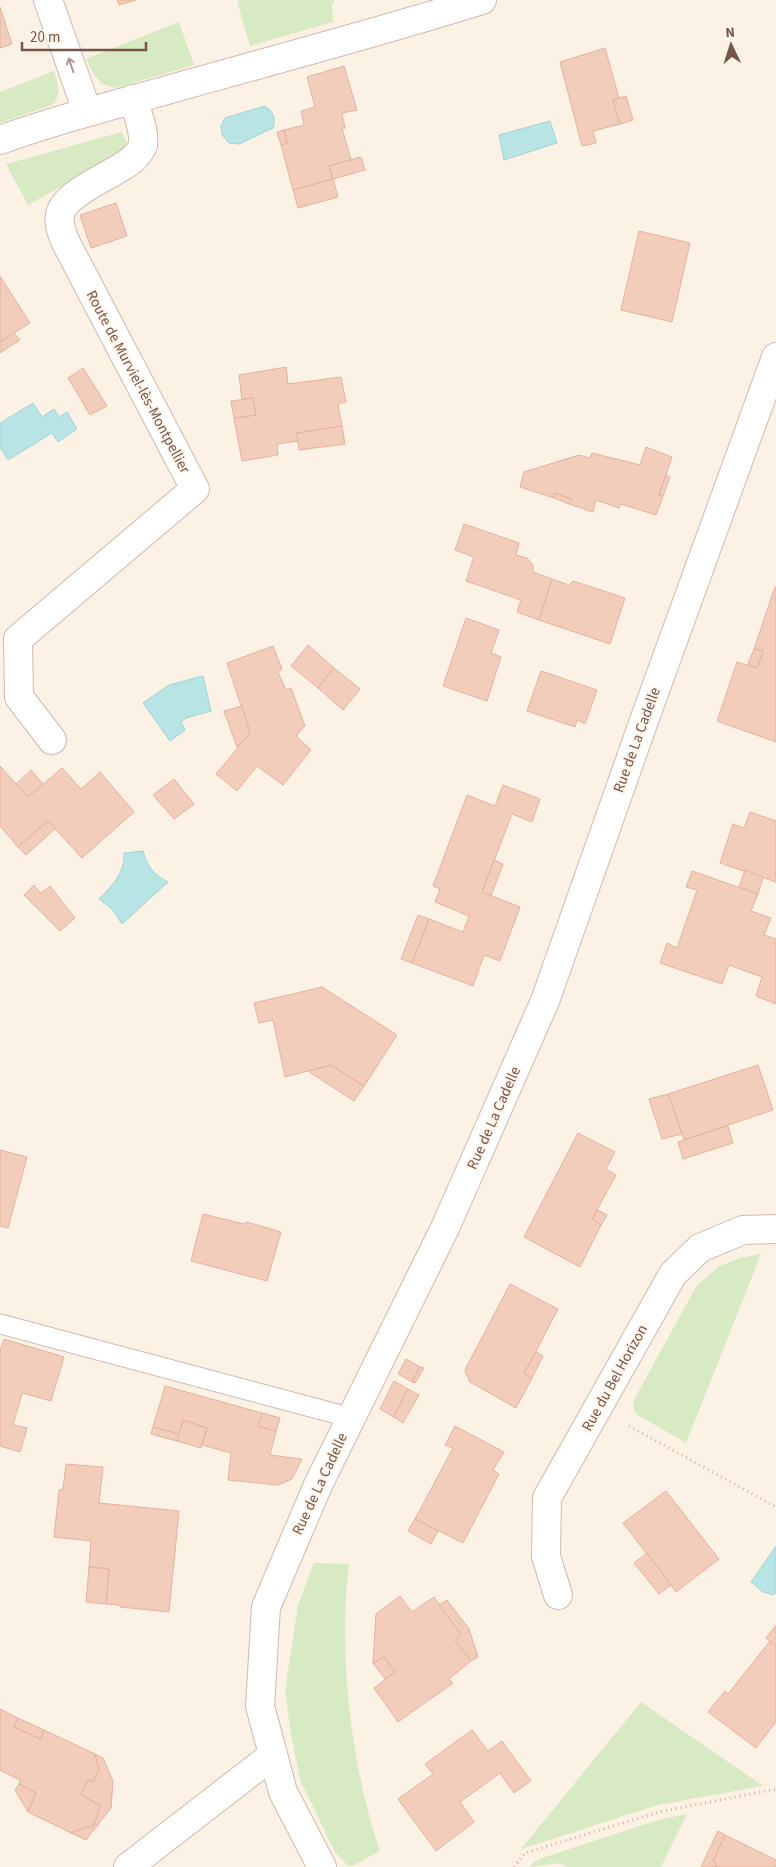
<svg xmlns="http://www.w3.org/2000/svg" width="776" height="1867" viewBox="0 0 776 1867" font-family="'Source Sans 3',sans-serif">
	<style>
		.green { fill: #d7eac3 }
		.water { fill: #b9e4e6; stroke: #9fd4d8 }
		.building { fill: #f2cdbc; stroke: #e5b29d }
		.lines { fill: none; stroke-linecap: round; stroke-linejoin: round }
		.lane-casing { stroke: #d0baae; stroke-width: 21 }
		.street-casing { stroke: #d0baae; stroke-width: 30 }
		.secondary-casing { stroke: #d3b9ab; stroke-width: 30 }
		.path { stroke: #d7b09f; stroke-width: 3; stroke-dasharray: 1 4; stroke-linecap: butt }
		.lane { stroke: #fff; stroke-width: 19 }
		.street { stroke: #fff; stroke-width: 28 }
		.secondary { stroke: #fff; stroke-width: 28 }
		.oneway { stroke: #ad9992 }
		.labels { text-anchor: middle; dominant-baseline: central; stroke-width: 4; stroke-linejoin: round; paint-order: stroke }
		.street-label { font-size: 15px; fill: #76554a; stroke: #fff5eb }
	</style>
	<rect width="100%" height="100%" fill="#fcf1e5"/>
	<g class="green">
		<polygon points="241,0 335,0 332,4 333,22 250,46 237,1"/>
		<polygon points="179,22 194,65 116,88 102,84 93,73 86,59"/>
		<path d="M54 71C57 82 62 94 54 104L0 123V92Z"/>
		<polygon points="122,132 128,147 126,150 28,205 6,164"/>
		<polygon points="761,1254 686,1443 636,1414 633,1406 635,1398 697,1285 720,1266 740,1258"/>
		<path d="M314 1563 349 1564C338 1652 351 1767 380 1851L354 1865 348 1866 335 1852 300 1780 291 1734 285 1691 298 1605Z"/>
		<polygon points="641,1702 763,1786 658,1805 521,1849"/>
		<polygon points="687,1814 661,1867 567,1867 561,1863 530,1867 534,1862 545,1857 658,1820"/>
	</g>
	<g class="water">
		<path d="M265 106C273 111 276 118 273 128L239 144 229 143 222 135 221 125 225 118Z"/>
		<polygon points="550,121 557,143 504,160 499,135"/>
		<polygon points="33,403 42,417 54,409 59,417 67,412 77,429 58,442 52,433 8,460 0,447 0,423"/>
		<polygon points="203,676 211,711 186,718 181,722 185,730 170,741 143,703 169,685"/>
		<path d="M143 851C147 866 154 875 168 882L122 924 112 909 99 899C112 886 125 873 124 853Z"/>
		<polygon points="776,1546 776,1592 774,1595 763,1592 751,1582"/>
	</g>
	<g class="building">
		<polygon points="117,0 136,0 119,5"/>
		<polygon points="0,7 12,44 0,48"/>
		<polygon points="605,48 619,98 613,100 620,124 593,131 596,143 582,146 560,62"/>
		<polygon points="344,66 357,110 342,113 345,128 342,128 351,160 329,166 333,179 293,190 281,145 287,143 284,130 304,125 301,111 315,107 307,77"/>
		<polygon points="626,96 633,120 620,124 613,100"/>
		<polygon points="284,130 287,143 281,145 277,132"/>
		<polygon points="361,157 365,170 333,179 329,166"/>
		<polygon points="333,179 338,197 298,208 293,190"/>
		<polygon points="116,203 127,236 91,248 80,215"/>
		<polygon points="639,231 690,243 672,322 621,310"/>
		<polygon points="0,276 30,323 0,342"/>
		<polygon points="14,333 20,340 0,353 0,342"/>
		<polygon points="286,367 288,384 341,377 346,402 338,404 342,426 297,433 298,441 277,444 278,455 242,461 234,418 256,415 253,398 242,399 239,375"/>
		<polygon points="83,368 107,406 90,415 68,378"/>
		<polygon points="253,398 256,415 234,418 231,401"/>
		<polygon points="342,426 345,444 299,450 297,433"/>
		<polygon points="646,447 672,457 659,495 663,496 656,515 621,504 619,508 596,500 593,512 569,504 571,499 555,493 554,498 520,487 524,472 579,455 590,458 592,453 640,465"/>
		<polygon points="666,475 670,477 663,496 659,495"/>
		<polygon points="555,493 571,499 569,504 554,498"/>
		<polygon points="464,524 519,543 516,555 527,558 533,565 533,572 552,579 539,620 517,612 521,600 466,581 474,557 455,550"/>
		<polygon points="552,579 569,585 573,581 625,598 610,644 539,620"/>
		<polygon points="775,587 776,587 776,742 717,721 737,662 757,668 763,651 754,649"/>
		<polygon points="466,618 499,630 491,653 501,657 487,701 443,686"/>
		<polygon points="308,645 334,668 318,688 291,666"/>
		<polygon points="273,646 282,669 278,672 286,690 291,688 305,726 296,736 311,750 283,785 257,766 237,791 216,774 250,733 227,663"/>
		<polygon points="754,649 763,651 757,668 748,664"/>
		<polygon points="334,668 360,689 343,710 318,688"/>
		<polygon points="541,671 597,690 585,724 577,720 575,727 527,711"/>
		<polygon points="242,706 250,733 237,747 224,711"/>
		<polygon points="0,766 28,797 62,768 81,789 100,772 134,812 82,858 48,821 18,847 0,826"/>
		<polygon points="31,770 43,784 28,797 16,784"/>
		<polygon points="174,779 194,804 174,819 153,795"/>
		<polygon points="503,785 540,799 532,822 512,814 482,892 520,907 500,961 484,955 473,986 412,963 429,919 463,932 469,916 435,902 440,889 433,886 467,795 495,806"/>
		<polygon points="750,812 776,821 776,882 720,863 733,824 744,828"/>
		<polygon points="48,821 56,828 26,855 18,847"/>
		<polygon points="494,860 503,864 491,896 482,892"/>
		<polygon points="745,870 763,877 758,894 739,887"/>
		<polygon points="692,871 758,894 751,911 771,918 764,935 776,939 776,1004 756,996 762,977 729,965 722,984 660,963 667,943 677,948 697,890 686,887"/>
		<polygon points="34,885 41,893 50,886 75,918 60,931 24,895"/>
		<polygon points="418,915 429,919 412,963 401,959"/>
		<polygon points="322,987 397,1035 364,1086 331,1065 285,1077 273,1020 259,1023 254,1003"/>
		<polygon points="331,1065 364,1086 354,1101 308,1071"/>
		<polygon points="758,1065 773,1110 684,1140 668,1094"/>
		<polygon points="668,1094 682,1134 662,1139 649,1099"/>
		<polygon points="728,1126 733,1143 683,1159 678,1142"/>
		<polygon points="578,1133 615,1152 606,1169 616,1175 592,1219 601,1225 580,1267 524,1237"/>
		<polygon points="0,1150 27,1157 8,1228 0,1226"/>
		<polygon points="598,1210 607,1215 601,1225 592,1219"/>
		<polygon points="203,1214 244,1224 247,1222 281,1232 267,1281 191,1261"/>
		<polygon points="510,1284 558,1309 524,1374 532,1378 516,1408 470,1382 465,1371 466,1368"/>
		<polygon points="4,1339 64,1357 51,1401 22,1393 13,1425 27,1428 20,1452 0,1446 0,1351"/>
		<polygon points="536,1352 543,1356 532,1378 524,1374"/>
		<polygon points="406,1359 420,1367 412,1382 398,1374"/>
		<polygon points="420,1367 424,1368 415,1383 412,1382"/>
		<polygon points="394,1381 408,1389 394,1417 380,1409"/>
		<polygon points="165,1386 262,1413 258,1426 276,1431 270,1455 302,1459 292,1479 278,1485 228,1480 231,1453 202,1445 207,1428 183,1420 179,1434 153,1427"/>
		<polygon points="408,1389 419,1395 403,1423 394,1417"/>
		<polygon points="262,1413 280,1418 276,1431 258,1426"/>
		<polygon points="183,1420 207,1428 201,1448 177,1441"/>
		<polygon points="455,1426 504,1452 493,1470 499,1474 463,1543 415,1519 453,1448 445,1445"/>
		<polygon points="153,1427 179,1434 177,1441 151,1434"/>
		<polygon points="66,1464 103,1467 99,1503 179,1511 169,1612 120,1607 120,1605 106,1604 109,1569 89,1567 91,1541 54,1537 59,1490 63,1489"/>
		<polygon points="666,1491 719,1559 676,1592 623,1523"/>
		<polygon points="415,1519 438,1531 431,1544 408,1531"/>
		<polygon points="647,1553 671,1585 659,1594 634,1563"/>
		<polygon points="89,1567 109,1569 106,1604 86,1602"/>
		<polygon points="400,1596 412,1612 434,1597 461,1634 455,1640 471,1661 449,1679 453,1683 398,1722 374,1688 395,1672 384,1657 373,1663 376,1614"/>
		<polygon points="447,1600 469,1629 478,1657 471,1661 455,1640 461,1634 439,1605"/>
		<polygon points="776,1625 776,1646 766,1638"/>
		<polygon points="770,1641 776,1646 776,1722 756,1748 708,1712 725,1691 728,1694"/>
		<polygon points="384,1657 395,1672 385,1679 373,1663"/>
		<polygon points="0,1709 18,1718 14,1727 41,1739 44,1730 95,1754 99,1769 93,1782 88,1780 81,1795 101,1806 94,1825 71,1833 28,1812 36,1793 19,1784 20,1780 0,1770"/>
		<polygon points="18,1718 44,1730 41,1739 14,1727"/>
		<polygon points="472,1730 488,1751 502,1741 531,1781 514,1793 500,1773 460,1802 474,1822 436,1851 398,1799 433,1774 425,1764"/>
		<polygon points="95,1754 103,1758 113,1781 111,1808 86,1840 71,1833 94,1825 100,1807 100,1805 81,1795 88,1780 93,1782 99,1769"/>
		<polygon points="19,1784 36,1793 28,1812 15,1790"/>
		<polygon points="718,1831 725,1835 713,1861 717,1863 715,1867 701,1867"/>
		<polygon points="725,1835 776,1860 776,1867 715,1867 717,1863 713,1861"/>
	</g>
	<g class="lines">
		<g class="lane-casing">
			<polyline id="lane" points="0,1324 352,1418"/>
		</g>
		<g class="street-casing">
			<g id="street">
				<polyline points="48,0 87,111"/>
				<path d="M52 740 19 697 18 639 195 489 65 241C62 233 58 224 60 215 64 192 114 175 132 160 136 156 142 150 143 145 145 130 137 113 133 99"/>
				<polyline points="558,1595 546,1556 547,1498 673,1274 700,1248 743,1230 776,1229"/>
				<polyline points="128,1867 273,1755"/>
				<polyline points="322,1867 283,1792 260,1706 266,1607 318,1485 445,1228 545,1001 646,715 776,357"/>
			</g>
		</g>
		<g class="secondary-casing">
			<path id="secondary" d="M0 140C49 122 96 110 146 96 258 64 371 35 482 0"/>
		</g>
		<g class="path">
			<polyline points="629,1426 776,1507"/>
			<polyline points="514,1867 525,1853 659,1812 776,1789"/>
		</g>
		<use href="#lane" class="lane"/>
		<use href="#street" class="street"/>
		<use href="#secondary" class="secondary"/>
	</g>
	<defs><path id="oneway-shaft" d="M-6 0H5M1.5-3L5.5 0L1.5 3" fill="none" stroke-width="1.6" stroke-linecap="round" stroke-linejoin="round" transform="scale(1.25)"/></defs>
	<use class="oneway" href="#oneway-shaft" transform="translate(71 65) rotate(-109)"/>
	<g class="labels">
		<g class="street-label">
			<text transform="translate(138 382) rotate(62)">Route de Murviel-lès-Montpellier</text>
			<text transform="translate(637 740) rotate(-70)">Rue de La Cadelle</text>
			<text transform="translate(494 1118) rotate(-66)">Rue de La Cadelle</text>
			<text transform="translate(615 1378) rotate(-61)">Rue du Bel Horizon</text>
			<text transform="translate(320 1484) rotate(-65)">Rue de La Cadelle</text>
		</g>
	</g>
	<g transform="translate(731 45) rotate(356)" stroke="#fff5eb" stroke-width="4" paint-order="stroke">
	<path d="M0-4L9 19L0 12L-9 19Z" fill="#76554a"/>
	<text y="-8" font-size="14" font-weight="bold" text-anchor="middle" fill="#76554a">N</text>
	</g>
	<path d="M22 42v8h124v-8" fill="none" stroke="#76554a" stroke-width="2.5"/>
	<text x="30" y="42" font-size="15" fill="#76554a" stroke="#fff5eb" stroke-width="4" paint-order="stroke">20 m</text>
</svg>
